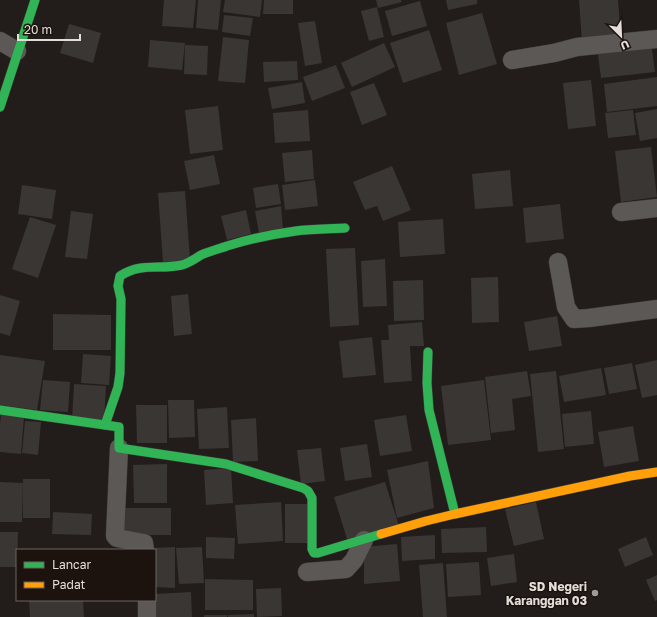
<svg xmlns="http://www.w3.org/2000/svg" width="657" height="617" viewBox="0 0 657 617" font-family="'Golos Text',sans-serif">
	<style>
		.building { fill: #3a3633 }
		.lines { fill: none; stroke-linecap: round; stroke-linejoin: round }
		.street-casing { stroke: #3e3a38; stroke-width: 19 }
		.fast-casing { stroke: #3e3a38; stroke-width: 10 }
		.slow-casing { stroke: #3e3a38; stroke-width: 10 }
		.street { stroke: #5b5856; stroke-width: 18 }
		.fast { stroke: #30b455; stroke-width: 9 }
		.slow { stroke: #ff9f0a; stroke-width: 9 }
		.poi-dot { fill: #a09a97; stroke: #1c130e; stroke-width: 1.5 }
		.labels { text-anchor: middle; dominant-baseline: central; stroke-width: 3; stroke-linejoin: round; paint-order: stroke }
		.poi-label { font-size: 12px; font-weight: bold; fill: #e4deda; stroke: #1c130e; text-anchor: end }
	</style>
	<rect width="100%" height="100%" fill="#221d1a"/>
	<g class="building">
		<polygon points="164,0 196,0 193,28 162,26"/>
		<polygon points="198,0 221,0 218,30 196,28"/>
		<polygon points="225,0 262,0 260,17 223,12"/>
		<polygon points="264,0 293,0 293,14 263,14"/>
		<polygon points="376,0 401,0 402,2 378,8"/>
		<polygon points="446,0 477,0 477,4 448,10"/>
		<polygon points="579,0 618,0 621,38 582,41"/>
		<polygon points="420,1 427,26 392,36 385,11"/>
		<polygon points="377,7 384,37 369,41 361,11"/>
		<polygon points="482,13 497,64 459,75 446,23"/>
		<polygon points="224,15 253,18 250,36 222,32"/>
		<polygon points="315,21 322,63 305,66 298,23"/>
		<polygon points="69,24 101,33 93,63 60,53"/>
		<polygon points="429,30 442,70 403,83 390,43"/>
		<polygon points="223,37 249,40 245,83 218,81"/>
		<polygon points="150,40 185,43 182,70 148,67"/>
		<polygon points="651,42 655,72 601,78 597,47"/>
		<polygon points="384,43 395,67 352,87 341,63"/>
		<polygon points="185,45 208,46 207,75 184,74"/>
		<polygon points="297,61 298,80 264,82 263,62"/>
		<polygon points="336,65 345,88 312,101 303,77"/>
		<polygon points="657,77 657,106 607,112 604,84"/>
		<polygon points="591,80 596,126 568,129 563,83"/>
		<polygon points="302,82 305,103 272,109 268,88"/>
		<polygon points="374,83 387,115 362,125 350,92"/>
		<polygon points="218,106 223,150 190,154 185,110"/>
		<polygon points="657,109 657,138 640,141 635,113"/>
		<polygon points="308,110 310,141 275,143 273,113"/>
		<polygon points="633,110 636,135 608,138 605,113"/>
		<polygon points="651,147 657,197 621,202 615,151"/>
		<polygon points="312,150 314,179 285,182 282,153"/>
		<polygon points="214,155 220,184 190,190 184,161"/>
		<polygon points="392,166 411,210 383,221 377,206 365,210 353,182"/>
		<polygon points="510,170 513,206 475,209 472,174"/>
		<polygon points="315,180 318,206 285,210 282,185"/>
		<polygon points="278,184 281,204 256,208 253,188"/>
		<polygon points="22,185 56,190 52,219 18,214"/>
		<polygon points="185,191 190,260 163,262 158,193"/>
		<polygon points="560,204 564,239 526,243 523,208"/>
		<polygon points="281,206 283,229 259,233 255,211"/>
		<polygon points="246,210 251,234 227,240 221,216"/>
		<polygon points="71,211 93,214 87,259 65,257"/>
		<polygon points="30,217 56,225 38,278 12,269"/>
		<polygon points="443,219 445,254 400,257 398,222"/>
		<polygon points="355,248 359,325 330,327 326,249"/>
		<polygon points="385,259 387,306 363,307 361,261"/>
		<polygon points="498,277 499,322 472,323 471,278"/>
		<polygon points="423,280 424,320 394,321 393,281"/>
		<polygon points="188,294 192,334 174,336 171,296"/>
		<polygon points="0,295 20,301 10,336 0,333"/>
		<polygon points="53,314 111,315 111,350 53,350"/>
		<polygon points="557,316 562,346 529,351 524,322"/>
		<polygon points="422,322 424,346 410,346 412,381 384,383 381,340 389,340 388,325"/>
		<polygon points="372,337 376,375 343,378 339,341"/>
		<polygon points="83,354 111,356 109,385 81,383"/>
		<polygon points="0,355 45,361 37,410 0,405"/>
		<polygon points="657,360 657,395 642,398 635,365"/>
		<polygon points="632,363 637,389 609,394 604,368"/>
		<polygon points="601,368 606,395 564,402 559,376"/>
		<polygon points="527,371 531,396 512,399 515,430 491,433 485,377"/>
		<polygon points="556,371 564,449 538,452 530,374"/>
		<polygon points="43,380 70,382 68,412 40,410"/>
		<polygon points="484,380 491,440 448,445 441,386"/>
		<polygon points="74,384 106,386 104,422 72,420"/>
		<polygon points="168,400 194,400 195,437 169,438"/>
		<polygon points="136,405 167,405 167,443 137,443"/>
		<polygon points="227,407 229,448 199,449 197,409"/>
		<polygon points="591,411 594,444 565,447 562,414"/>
		<polygon points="1,414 24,417 21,454 0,452 0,424"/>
		<polygon points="406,415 412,451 380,456 374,420"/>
		<polygon points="256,418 258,461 233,462 231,420"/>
		<polygon points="25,421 41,422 38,455 22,453"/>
		<polygon points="633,426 639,461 604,467 598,432"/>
		<polygon points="367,444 372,477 345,481 340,448"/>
		<polygon points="321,448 325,481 301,484 297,450"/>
		<polygon points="428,461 434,508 397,518 387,470"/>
		<polygon points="167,464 167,503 134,503 133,465"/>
		<polygon points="231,468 233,503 206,505 204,470"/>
		<polygon points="23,479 50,479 50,518 23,518 23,484 22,522 0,522 0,482 23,483"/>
		<polygon points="385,482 399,526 348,542 334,497"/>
		<polygon points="281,502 283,541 238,544 235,505"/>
		<polygon points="536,502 544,539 514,546 505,509"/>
		<polygon points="285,504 309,504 310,543 285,543"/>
		<rect x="123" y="508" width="48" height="27"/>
		<polygon points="53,512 92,514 91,535 52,534"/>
		<polygon points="486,527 487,552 442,553 441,529"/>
		<polygon points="0,532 18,532 17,567 0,567"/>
		<polygon points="435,535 435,559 402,561 401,537"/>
		<polygon points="206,537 235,538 234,559 206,558"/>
		<polygon points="646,537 653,555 625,567 618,549"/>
		<polygon points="397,544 400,581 364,584 364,547"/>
		<polygon points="175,547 175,588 155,587 155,550 152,550 152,548"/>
		<polygon points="202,547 204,583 179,584 176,548"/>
		<polygon points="514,554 517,582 491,586 487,558"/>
		<polygon points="479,562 481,595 448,597 446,564"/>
		<polygon points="443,563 447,617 423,617 419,565"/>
		<polygon points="657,575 657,600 655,601 646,580"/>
		<polygon points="205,579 253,580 253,610 205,610"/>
		<polygon points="281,588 282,616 257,617 256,589"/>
		<polygon points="191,592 192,617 151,617 155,600 155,594"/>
		<polygon points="29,600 83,600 84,617 30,617"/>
		<polygon points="254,614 254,617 228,617 228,615"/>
		<rect x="204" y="615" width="23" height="2"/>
	</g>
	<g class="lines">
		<g class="street-casing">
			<g id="street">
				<polyline points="0,41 17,51"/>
				<polyline points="512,60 554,53 577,47 657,39"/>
				<polyline points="621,212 657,208"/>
				<polyline points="558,262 566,307 574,319 589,318 657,309"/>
				<polyline points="119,448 115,536 117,538 144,543 145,550"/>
				<polyline points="307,572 346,569 354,560 364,540"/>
				<polyline points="147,600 147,617"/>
			</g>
		</g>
		<g class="fast-casing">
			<g id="fast">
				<polyline points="0,107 35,0"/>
				<polyline points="428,352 427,383 429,410 455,514"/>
				<polyline points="0,410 119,427 119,448 226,464 303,488 308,491 312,498 312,549 314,553 318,553 381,534"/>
				<path d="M105 425 118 387 120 373 121 299 118 286 120 276C141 262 160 270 182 265 189 263 195 259 201 255 210 251 219 249 227 246 250 239 273 234 296 231 312 229 329 229 345 228"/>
			</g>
		</g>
		<g class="slow-casing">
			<polyline id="slow" points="381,534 426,521 455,514 630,476 657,472"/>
		</g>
		<use href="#street" class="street"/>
		<use href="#fast" class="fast"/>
		<use href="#slow" class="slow"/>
	</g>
	<circle class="poi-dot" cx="595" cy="593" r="4"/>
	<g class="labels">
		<g class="poi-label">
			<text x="587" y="586">SD Negeri<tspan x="587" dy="14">Karanggan 03</tspan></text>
		</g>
	</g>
	<rect x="16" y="549" width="140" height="52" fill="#1c130e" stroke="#6c6460"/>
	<rect x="24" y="562" width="20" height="6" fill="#30b455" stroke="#6c6460"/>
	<text x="52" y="569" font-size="12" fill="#e4deda">Lancar</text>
	<rect x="24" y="582" width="20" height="6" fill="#ff9f0a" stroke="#6c6460"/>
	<text x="52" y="589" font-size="12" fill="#e4deda">Padat</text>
	<g transform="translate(621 36) rotate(156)" stroke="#1c130e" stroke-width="3" paint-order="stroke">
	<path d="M0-3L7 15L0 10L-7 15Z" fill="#e4deda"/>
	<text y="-6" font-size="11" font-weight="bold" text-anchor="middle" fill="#e4deda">U</text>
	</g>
	<path d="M18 34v6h62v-6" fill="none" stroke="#e4deda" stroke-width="2"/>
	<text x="24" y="34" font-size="12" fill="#e4deda" stroke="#1c130e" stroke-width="3" paint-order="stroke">20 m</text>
</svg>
